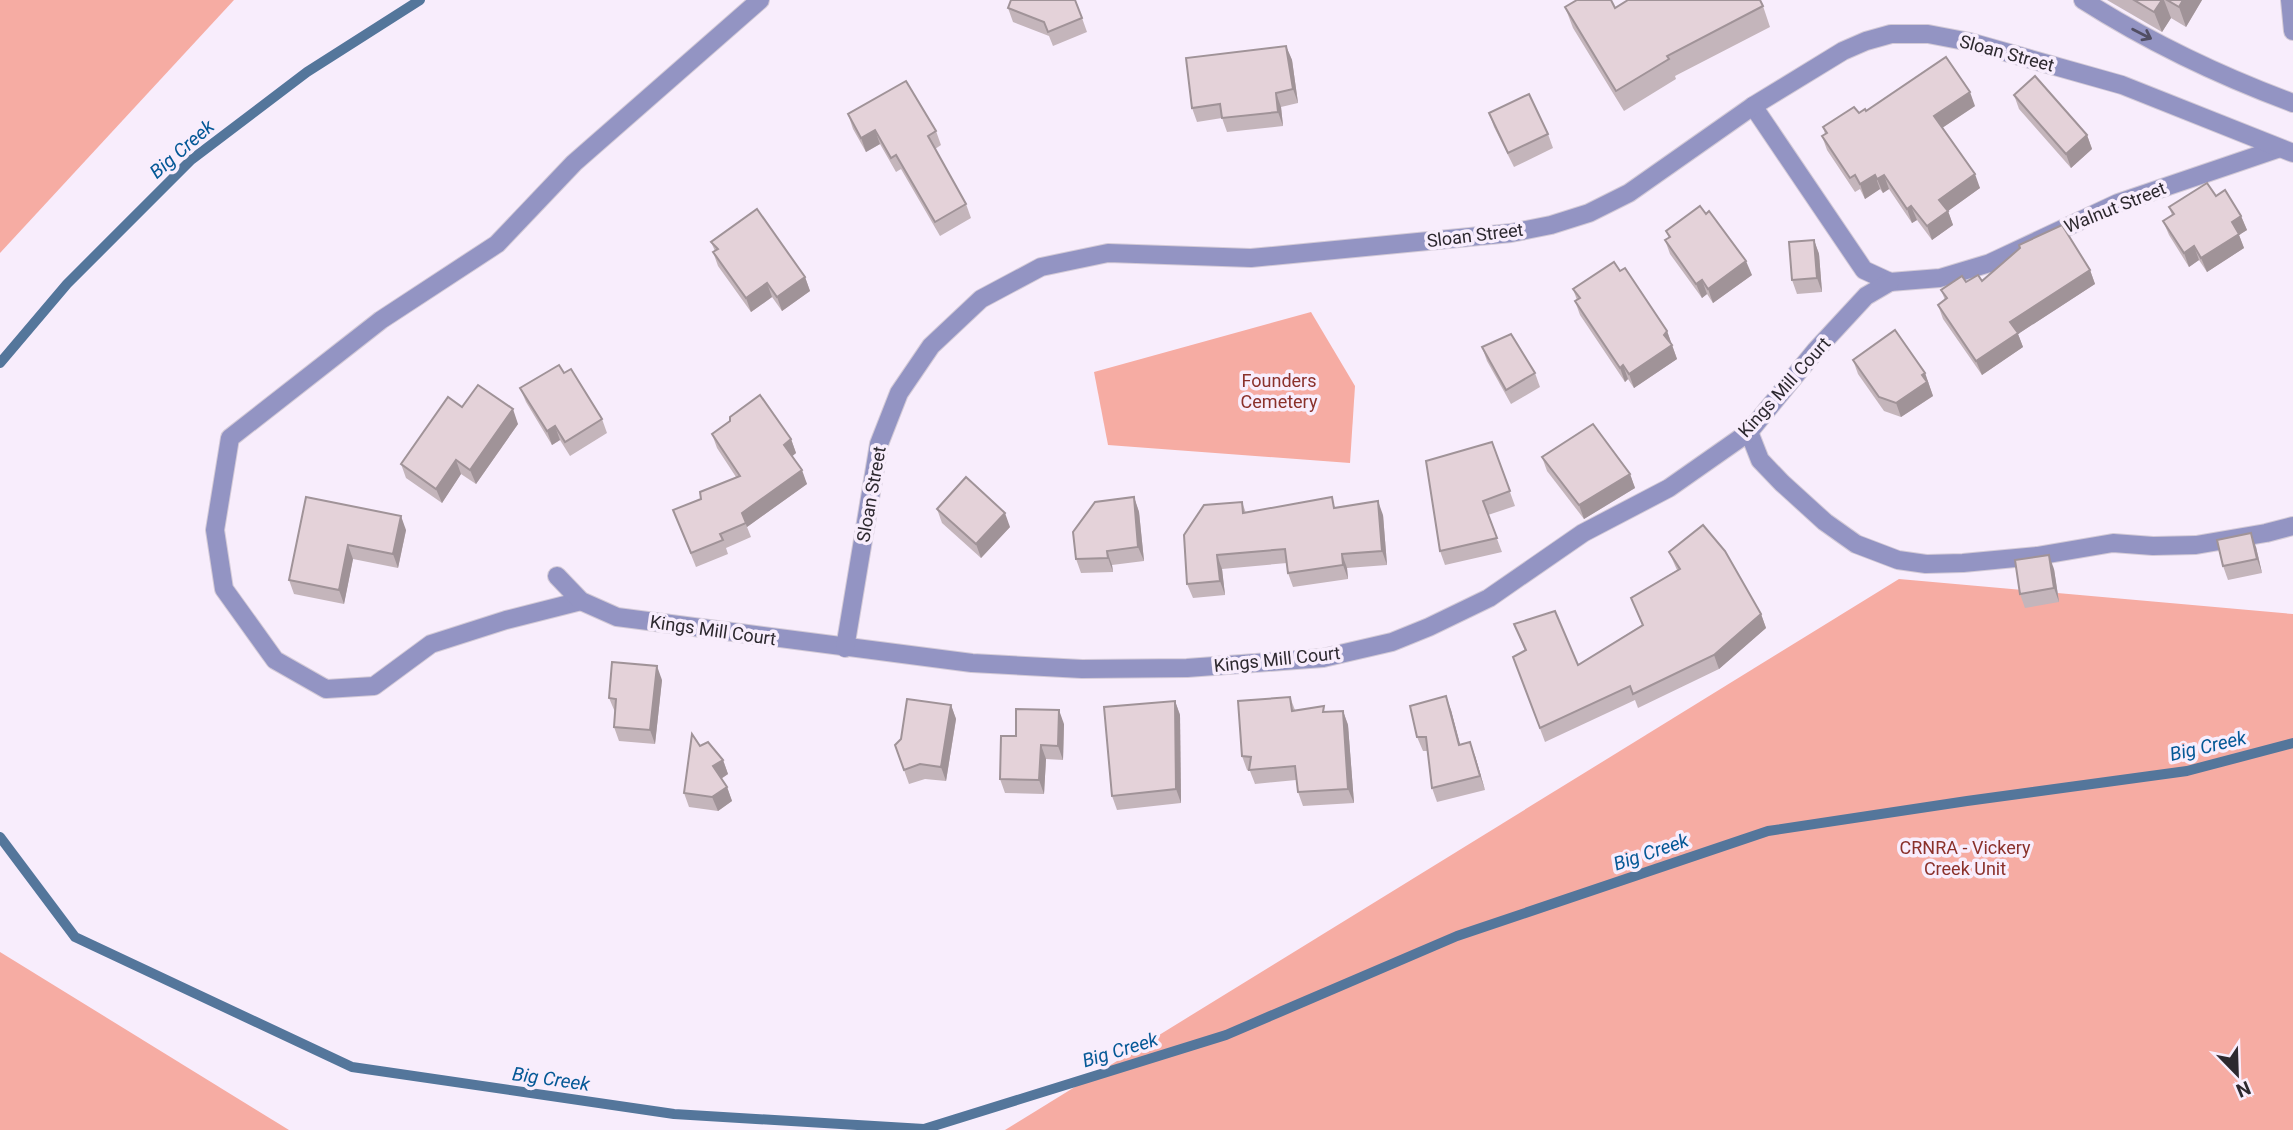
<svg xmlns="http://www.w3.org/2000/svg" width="2293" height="1130" viewBox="0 0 2293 1130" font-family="Roboto,sans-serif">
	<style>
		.green { fill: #f6aca3 }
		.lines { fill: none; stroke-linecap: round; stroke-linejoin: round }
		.stream { stroke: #54769b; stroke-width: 10 }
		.service-casing { stroke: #d3cad7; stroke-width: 20 }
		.minor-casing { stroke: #d3cad7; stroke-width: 20 }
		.service { stroke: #9394c3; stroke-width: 18 }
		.minor { stroke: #9394c3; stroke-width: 18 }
		.wall { fill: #c4b5bb }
		.shaded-wall { fill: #a09398 }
		.building { fill: #e4d2d9; stroke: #a09398; stroke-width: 2 }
		.oneway { stroke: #514e63 }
		.labels { text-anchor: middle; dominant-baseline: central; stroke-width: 7; stroke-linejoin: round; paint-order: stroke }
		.street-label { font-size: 18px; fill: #2d292f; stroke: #f8edfc }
		.park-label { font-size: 18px; fill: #8a312b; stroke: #f8edfc }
		.water-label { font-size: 19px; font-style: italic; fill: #045896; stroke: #f8edfc }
	</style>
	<rect width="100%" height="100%" fill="#f8edfc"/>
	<g class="green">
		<polygon points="0,0 234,0 0,253"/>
		<polygon points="1311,312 1355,386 1350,463 1108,445 1094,372"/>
		<polygon points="1899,579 2293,614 2293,1130 1005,1130"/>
		<polygon points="0,952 289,1130 0,1130"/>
	</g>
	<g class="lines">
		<g class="stream">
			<polyline points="0,363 67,284 191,160 307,72 420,0"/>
			<polyline points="0,837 75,937 352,1067 674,1114 924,1129 1226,1035 1457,936 1768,831 1967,801 2187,771 2293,743"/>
		</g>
		<g class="service-casing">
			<g id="service">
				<path d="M2083 0C2149 42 2220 76 2293 103"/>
				<polyline points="1749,432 1760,460 1782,483 1825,522 1856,544 1898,560 1926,564 1963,563 2037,556 2113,543 2153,546 2196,545 2266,533 2293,526"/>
				<polyline points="581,601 506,620 431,644 374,686 326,689 275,660 224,589 215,530 230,438 381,320 497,244 574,163 760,0"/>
			</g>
		</g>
		<g class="minor-casing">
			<g id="minor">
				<polyline points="2290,0 2293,31"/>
				<polyline points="1753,106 1864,270 1890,282 1940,278 1990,263 2118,203 2277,149"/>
				<polyline points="557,576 581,601 617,617 972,663 1082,669 1187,668 1323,658 1392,642 1429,627 1489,598 1583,533 1669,488 1749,432 1816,350 1866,296 1890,282"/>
				<polyline points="845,648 879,444 899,393 931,346 981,299 1041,267 1108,253 1251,258 1511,233 1551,225 1589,213 1629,193 1753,106 1843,51 1866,41 1891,34 1928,34 1970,42 2122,85 2293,153"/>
			</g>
		</g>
		<use href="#service" class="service"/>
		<use href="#minor" class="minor"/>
	</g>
	<g class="wall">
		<polygon points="2107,0 2202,0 2186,27 2171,18 2162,32"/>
		<polygon points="1763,6 1770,27 1675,76 1676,79 1624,111 1573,28 1565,7 1615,8"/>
		<polygon points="1008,8 1082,18 1087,32 1053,46 1049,36 1013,22"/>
		<polygon points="1286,46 1292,60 1298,103 1281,107 1283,126 1227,132 1222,118 1197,122 1192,108"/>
		<polygon points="2014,95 2087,135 2092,149 2071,168 2019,109"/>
		<polygon points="1975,106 1942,128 1980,188 1948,211 1953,225 1932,240 1917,220 1912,223 1889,189 1883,193 1880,189 1865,199 1860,189 1855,192 1827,150 1822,136 1825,134 1823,127 1866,111"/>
		<polygon points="1489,113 1548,134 1553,148 1514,167 1494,127"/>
		<polygon points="848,114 936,131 941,145 935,149 966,204 971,218 940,236 901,169 896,172 880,144 866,152 853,129"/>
		<polygon points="2216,196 2241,216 2247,230 2239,235 2244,248 2207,272 2199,260 2189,267 2169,235 2163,221 2172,215 2169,207"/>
		<polygon points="1666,231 1752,275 1713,303 1707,294 1702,298 1670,254 1665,240 1669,238"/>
		<polygon points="1814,240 1819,254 1822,292 1797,294 1792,280"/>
		<polygon points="711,242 805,277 810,291 782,311 772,297 751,312 718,266 713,252 715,251"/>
		<polygon points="2090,270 2095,284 2018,334 2023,347 1982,375 1943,319 1938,305 1945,300 1941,290 1966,282"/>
		<polygon points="1573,289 1667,331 1677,359 1634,388 1628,379 1625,382 1580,315 1575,301 1577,300"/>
		<polygon points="1482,347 1535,373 1540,387 1511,404 1487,361"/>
		<polygon points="1853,360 1925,373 1933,396 1901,417 1884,411 1858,374"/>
		<polygon points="564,373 602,419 607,433 570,456 560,440 552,445 526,402 520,388"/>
		<polygon points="462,407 518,424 476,484 461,474 442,503 406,478 401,464"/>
		<polygon points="712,434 791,439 796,453 792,456 807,484 747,527 751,537 726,548 728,554 696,567 673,510 701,499 736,477 717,448"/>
		<polygon points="1492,442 1515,506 1488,515 1502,552 1445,565 1440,551"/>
		<polygon points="1542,457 1630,474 1635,488 1584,519 1547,471"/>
		<polygon points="306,497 406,530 398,568 353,559 344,604 294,594 289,580"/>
		<polygon points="1134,497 1139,512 1144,561 1112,565 1113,572 1081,573 1076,559"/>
		<polygon points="1242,502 1246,513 1336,507 1383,515 1387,565 1347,568 1348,579 1293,587 1288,573 1287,563 1222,569 1225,595 1193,598 1187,584"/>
		<polygon points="937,509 1010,527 981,558 942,523"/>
		<polygon points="2256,547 2262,573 2228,580 2223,566"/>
		<polygon points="1669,552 1761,614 1766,628 1719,669 1638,708 1635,700 1545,742 1513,657 1525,651 1514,624 1578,665 1642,625 1631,598 1677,570"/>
		<polygon points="2054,569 2059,602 2025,608 2020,594"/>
		<polygon points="662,680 655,744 619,741 614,727 615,712 609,698"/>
		<polygon points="1290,697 1295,710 1326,712 1343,711 1348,725 1354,803 1303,806 1298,792 1296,780 1255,784 1250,771 1247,770 1242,756"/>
		<polygon points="1175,701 1180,715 1181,803 1117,810 1112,796"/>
		<polygon points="951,705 956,719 946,781 925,779 909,784 895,745"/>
		<polygon points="1451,710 1460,745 1475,756 1485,790 1437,802 1432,788 1428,751 1423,751 1417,737"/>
		<polygon points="1064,724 1063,760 1046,759 1044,794 1005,793 1000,779 1016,736"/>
		<polygon points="700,746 723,760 728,774 721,779 727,787 732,801 718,811 689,807 684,793"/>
	</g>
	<g class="shaded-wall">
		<polygon points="2162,0 2164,0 2171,18 2162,32 2154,12"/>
		<polygon points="2183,0 2202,0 2186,27 2179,7"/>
		<polygon points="1286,46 1292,60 1298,103 1293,89"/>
		<polygon points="1970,92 1975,106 1939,130 1934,116"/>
		<polygon points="1276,93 1281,107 1283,126 1278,112"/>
		<polygon points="875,130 880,144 866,152 861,138"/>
		<polygon points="2087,135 2092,149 2071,168 2066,154"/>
		<polygon points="1975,174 1980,188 1948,211 1953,225 1932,240 1927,226 1939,200"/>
		<polygon points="1875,175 1880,189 1865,199 1860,184"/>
		<polygon points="1884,175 1889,189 1883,193 1877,179"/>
		<polygon points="1911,206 1917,220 1912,223 1907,209"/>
		<polygon points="2241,216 2247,230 2239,235 2244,248 2207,272 2201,258 2232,222"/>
		<polygon points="1814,240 1819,254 1822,292 1817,278"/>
		<polygon points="2194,246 2199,260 2189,267 2184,253"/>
		<polygon points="1746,261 1752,275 1713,303 1708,289"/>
		<polygon points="2090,270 2095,284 2018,334 2023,347 1982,375 1976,361 2010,322"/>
		<polygon points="805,277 810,291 782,311 777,297"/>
		<polygon points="1702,280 1707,294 1702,298 1696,284"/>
		<polygon points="767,283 772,297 751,312 746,298"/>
		<polygon points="1667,331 1677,359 1634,388 1629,374 1664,335"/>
		<polygon points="1623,365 1628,379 1625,382 1620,368"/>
		<polygon points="1925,373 1933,396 1901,417 1896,403"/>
		<polygon points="513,409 518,424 476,484 470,470"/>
		<polygon points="555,426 560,440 552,445 547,431"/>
		<polygon points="791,439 796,453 789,459 784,445"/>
		<polygon points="456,460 461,474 442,503 436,489"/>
		<polygon points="802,470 807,484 747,527 742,513"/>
		<polygon points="1630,474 1635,488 1584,519 1579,505"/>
		<polygon points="1134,497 1139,512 1144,561 1138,547"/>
		<polygon points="1378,501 1383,515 1387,565 1382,551"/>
		<polygon points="1005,513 1010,527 981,558 976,544"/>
		<polygon points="401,516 406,530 398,568 393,554"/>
		<polygon points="2251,533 2256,547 2262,573 2257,559"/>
		<polygon points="348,545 353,559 344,604 339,590"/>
		<polygon points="1107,551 1112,565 1113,572 1108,558"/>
		<polygon points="1342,554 1347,568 1348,579 1343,565"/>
		<polygon points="1217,555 1222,569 1225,595 1220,581"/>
		<polygon points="2049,555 2054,569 2059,602 2054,588"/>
		<polygon points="1761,614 1766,628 1719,669 1714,655"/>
		<polygon points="657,666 662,680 655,744 650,730"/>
		<polygon points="1446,696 1451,710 1464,759 1459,745"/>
		<polygon points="1175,701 1180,715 1181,803 1176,789"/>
		<polygon points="951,705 956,719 946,781 941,767"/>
		<polygon points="1059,710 1064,724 1063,760 1058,746"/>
		<polygon points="1343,711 1348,725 1354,803 1348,789"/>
		<polygon points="1470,742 1475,756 1485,790 1480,776"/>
		<polygon points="1041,745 1046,759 1044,794 1039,780"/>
		<polygon points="723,760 728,774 719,780 713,766"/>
		<polygon points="727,787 732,801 718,811 712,797"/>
	</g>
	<g class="building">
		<polygon points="1011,0 1075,0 1082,18 1048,32 1044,22 1008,8"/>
		<polygon points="1577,0 1611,0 1615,8 1628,0 1760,0 1763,6 1667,56 1669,59 1616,91 1565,7"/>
		<polygon points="2134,0 2162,0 2154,12"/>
		<polygon points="2167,0 2183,0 2179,7"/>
		<polygon points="1286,46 1293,89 1276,93 1278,112 1222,118 1220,104 1192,108 1186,58"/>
		<polygon points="1946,57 1970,92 1934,116 1975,174 1939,200 1948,211 1927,226 1911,206 1907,209 1884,175 1877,179 1875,175 1860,184 1855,175 1850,178 1822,136 1827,133 1823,127 1854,107 1859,113 1865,109 1866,111"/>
		<polygon points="2035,76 2087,135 2066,154 2014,95"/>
		<polygon points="906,81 936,131 928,136 966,204 935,222 896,155 891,158 875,130 861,138 848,114"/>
		<polygon points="1529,94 1548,134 1508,153 1489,113"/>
		<polygon points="2207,183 2216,196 2225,190 2241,216 2232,222 2239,234 2201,258 2194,246 2184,253 2163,221 2174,214 2169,207"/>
		<polygon points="1700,206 1706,214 1709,211 1746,261 1708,289 1702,280 1696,284 1665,240 1670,237 1666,231"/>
		<polygon points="757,209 805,277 777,297 767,283 746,298 713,252 718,249 711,242"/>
		<polygon points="2062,225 2090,270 2010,322 2018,333 1976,361 1938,305 1947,298 1941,290 1962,276 1966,282 1978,275 1982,281 2020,248 2019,245"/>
		<polygon points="1814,240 1817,278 1792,280 1789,242"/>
		<polygon points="1614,262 1620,271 1625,268 1667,331 1664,335 1672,345 1629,374 1623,365 1620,368 1575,301 1580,298 1573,289"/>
		<polygon points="1895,330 1925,373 1922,375 1927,382 1896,403 1879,397 1853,360"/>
		<polygon points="1511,334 1535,373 1506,390 1482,347"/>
		<polygon points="559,365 564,373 571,369 602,419 565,442 555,426 547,431 520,388"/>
		<polygon points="478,385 513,409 470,470 456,460 436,489 401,464 448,397 462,407"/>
		<polygon points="760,395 791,439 784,445 802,470 742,513 746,523 720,534 723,540 691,553 673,510 701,499 700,492 740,476 712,434 730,421 730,417"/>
		<polygon points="1593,424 1630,474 1579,505 1542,457"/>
		<polygon points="1492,442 1510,491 1483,501 1497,538 1440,551 1426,461"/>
		<polygon points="966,477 1005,513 976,544 937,509"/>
		<polygon points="306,497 401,516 393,554 348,545 339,590 289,580"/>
		<polygon points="1134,497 1138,547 1107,551 1108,558 1076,559 1073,532 1095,502"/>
		<polygon points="1332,497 1334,508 1378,501 1382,551 1342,554 1343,565 1288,573 1285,549 1217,555 1220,581 1187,584 1184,535 1204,505 1242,502 1243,513"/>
		<polygon points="1703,525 1725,551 1761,614 1714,655 1633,694 1630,686 1540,728 1513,657 1526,650 1514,624 1555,611 1578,665 1643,625 1631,598 1680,569 1669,552"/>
		<polygon points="2251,533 2257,559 2223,566 2217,540"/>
		<polygon points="2049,555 2054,588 2020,594 2015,560"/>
		<polygon points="612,662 657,666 650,730 614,727 616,699 609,698"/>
		<polygon points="1446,696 1459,745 1470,742 1480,776 1432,788 1426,737 1417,737 1410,706"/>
		<polygon points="1290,697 1292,711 1324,706 1323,712 1343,711 1348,789 1298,792 1295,766 1249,770 1251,757 1242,756 1238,701"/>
		<polygon points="907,699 951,705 941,767 920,764 904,770 895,745 901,739"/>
		<polygon points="1175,701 1176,789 1112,796 1104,707"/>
		<polygon points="1016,709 1059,710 1058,746 1041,745 1039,780 1000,779 1001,736 1016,736"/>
		<polygon points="692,734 700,746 708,742 723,760 713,766 727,787 712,797 684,793"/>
	</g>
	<defs><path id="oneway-shaft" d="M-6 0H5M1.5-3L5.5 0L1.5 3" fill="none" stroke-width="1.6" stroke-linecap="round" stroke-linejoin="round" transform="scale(1.75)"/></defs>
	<use class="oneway" href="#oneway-shaft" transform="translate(2142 34) rotate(27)"/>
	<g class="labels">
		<g class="street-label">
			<text transform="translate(2007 53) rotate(15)">Sloan Street</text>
			<text transform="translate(2115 207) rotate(-22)">Walnut Street</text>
			<text transform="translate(1475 235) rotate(-7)">Sloan Street</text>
			<text transform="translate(1784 387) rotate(-48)">Kings Mill Court</text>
			<text transform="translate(871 494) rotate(-80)">Sloan Street</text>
			<text transform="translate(713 630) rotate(8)">Kings Mill Court</text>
			<text transform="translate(1277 659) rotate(-6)">Kings Mill Court</text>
		</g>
		<g class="park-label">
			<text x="1279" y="380">Founders<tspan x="1279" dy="21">Cemetery</tspan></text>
			<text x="1965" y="847">CRNRA - Vickery<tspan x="1965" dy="21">Creek Unit</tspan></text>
		</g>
		<g class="water-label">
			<text transform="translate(182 149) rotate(-41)">Big Creek</text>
			<text transform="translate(2208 746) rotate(-13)">Big Creek</text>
			<text transform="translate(1651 852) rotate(-19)">Big Creek</text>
			<text transform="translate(1120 1050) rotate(-17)">Big Creek</text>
			<text transform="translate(551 1079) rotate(8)">Big Creek</text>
		</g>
	</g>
	<g transform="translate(2237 1074) rotate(157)" stroke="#f8edfc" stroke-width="5" paint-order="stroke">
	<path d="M0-5L12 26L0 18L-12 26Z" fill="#2d292f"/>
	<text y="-10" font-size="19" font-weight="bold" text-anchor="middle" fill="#2d292f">N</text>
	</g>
</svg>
